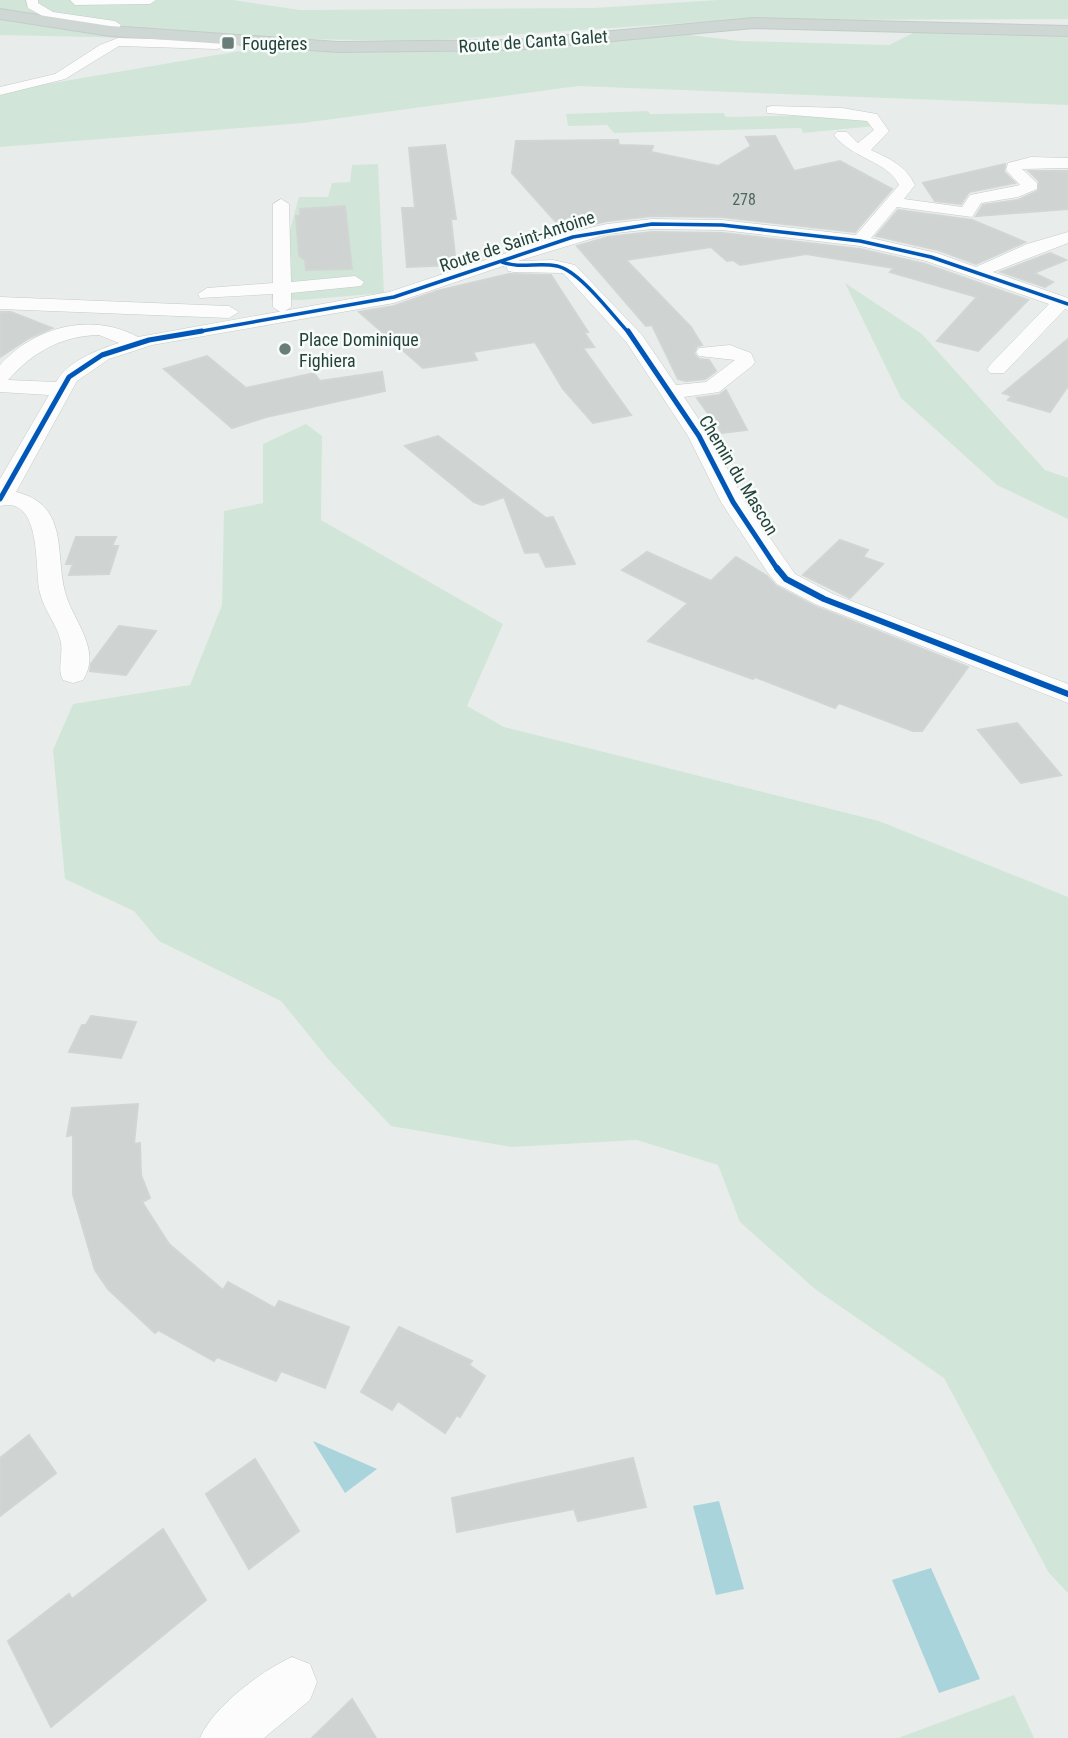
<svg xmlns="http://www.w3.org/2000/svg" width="1068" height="1738" viewBox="0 0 1068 1738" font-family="'Roboto Condensed',sans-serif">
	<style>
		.green { fill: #d1e6d8 }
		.water { fill: #a9d4db }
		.building { fill: #cfd4d2; stroke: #d1d6d4; stroke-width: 2 }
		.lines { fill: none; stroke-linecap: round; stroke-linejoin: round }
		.minor-casing { stroke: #c5cac8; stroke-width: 1 }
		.major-casing { stroke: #c3ccc9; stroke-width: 2 }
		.minor { fill: #fcfcfc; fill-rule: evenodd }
		.major { fill: #cfd7d5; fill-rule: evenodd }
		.cycleway-far2-casing { stroke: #f7fbf9; stroke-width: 6 }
		.cycleway-far1-casing { stroke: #f7fbf9; stroke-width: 8 }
		.cycleway-casing { stroke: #f7fbf9; stroke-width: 10 }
		.cycleway-far2 { stroke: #0057b8; stroke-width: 3.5 }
		.cycleway-far1 { stroke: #0057b8; stroke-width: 5 }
		.cycleway { stroke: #0057b8; stroke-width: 6 }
		.poi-dot { fill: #697e78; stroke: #f7fbf9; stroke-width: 2.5 }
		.labels { text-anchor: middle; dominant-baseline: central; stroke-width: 5; stroke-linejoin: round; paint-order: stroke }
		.far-number-label { font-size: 16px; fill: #506761 }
		.far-street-label { font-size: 18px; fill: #24423a; stroke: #f7fbf9 }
		.far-poi-label { font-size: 18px; fill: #24423a; stroke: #f7fbf9; text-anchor: start }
	</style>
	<rect width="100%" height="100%" fill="#e8edeb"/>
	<g class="green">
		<polygon points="0,0 233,0 300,10 594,8 718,0 1068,0 1068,19 729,20 420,41 243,38 188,33 135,38 0,35"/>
		<polygon points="923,28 1068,36 1068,105 578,86 303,123 0,147 0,92 246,50 438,49 674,33 739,41 889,45"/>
		<polygon points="648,111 650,114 724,113 726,117 865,114 875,126 803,133 801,128 614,133 607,125 568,126 566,114"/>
		<polygon points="378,164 384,293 301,300 271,299 299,197 328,197 332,183 350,182 352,165"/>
		<polygon points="845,283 922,334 1045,470 1068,478 1068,519 997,485 901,398"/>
		<polygon points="306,424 322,436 321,520 503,624 467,706 504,727 879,821 1068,897 1068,1593 1049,1573 944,1378 815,1289 740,1222 718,1165 637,1140 511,1147 391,1126 329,1060 281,1001 159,941 134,911 65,879 53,750 73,704 190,685 222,605 224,511 263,503 263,444"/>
		<polygon points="1014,1695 1034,1738 898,1738"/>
	</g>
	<g class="water">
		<polygon points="313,1441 377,1469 345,1493"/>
		<polygon points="719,1501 744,1589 716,1595 693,1506"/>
		<polygon points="931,1568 980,1679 939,1693 892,1580"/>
	</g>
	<g class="building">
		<polygon points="775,136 794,171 840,161 892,189 855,232 722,217 652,216 607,221 564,231 512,173 516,141 618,140 619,145 653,146 651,152 718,166 751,146 746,137"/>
		<polygon points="445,145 456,219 451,219 456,265 407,267 402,208 415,208 409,148"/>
		<polygon points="1005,164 1004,172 1015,183 969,192 961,204 935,201 923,183"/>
		<polygon points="1029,171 1068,171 1068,209 976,216 983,205 1018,200 1038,191 1039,181"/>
		<polygon points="345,206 352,269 306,270 305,260 299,256 296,216 300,216 300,209"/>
		<polygon points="898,210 972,220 1025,242 976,264 938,250 876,236"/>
		<polygon points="652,232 722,233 860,249 925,264 1028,300 978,351 937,341 977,297 890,272 894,268 806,254 740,265 733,260 727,261 711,247 626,260 691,327 702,345 697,346 694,354 699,359 709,360 716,371 705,379 686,381 678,379 652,325 646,326 577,246 608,237"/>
		<polygon points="1050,253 1066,260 1034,273 1053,282 1045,287 1001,272"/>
		<polygon points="509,274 551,275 588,332 584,332 594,347 583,348 631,415 593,423 563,389 535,342 473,352 477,360 423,368 359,312 394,306 437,291"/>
		<polygon points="0,312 11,312 52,328 29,338 0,357"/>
		<polygon points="1068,339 1068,386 1050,412 1008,400 1012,396 1003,393"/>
		<polygon points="207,356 246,388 314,373 320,381 382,372 385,391 266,417 232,428 164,369"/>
		<polygon points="726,390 747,430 722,433 697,398 719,395"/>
		<polygon points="438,436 546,518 553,517 575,564 546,567 539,552 525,553 504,497 482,505 474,502 405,446"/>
		<polygon points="76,537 116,537 112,546 118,546 109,574 69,575 73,564 66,564"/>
		<polygon points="840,540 868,550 863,557 883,564 850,598 803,575"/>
		<polygon points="647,552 711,581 736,557 767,576 776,586 814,606 968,667 922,731 913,731 839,703 835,708 755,677 753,679 648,641 688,603 622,570"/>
		<polygon points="119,626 156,631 126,675 90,671 91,664"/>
		<polygon points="1017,723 1061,775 1021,783 978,730"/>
		<polygon points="91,1016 136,1022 121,1058 69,1052 82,1025 86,1025"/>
		<polygon points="138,1104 134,1144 140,1143 141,1175 150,1198 142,1202 169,1244 223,1290 228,1282 275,1308 279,1301 349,1327 325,1388 281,1371 276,1381 217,1357 214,1361 158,1330 155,1333 108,1289 95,1270 73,1194 73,1135 67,1136 72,1108"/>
		<polygon points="399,1327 472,1361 469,1365 485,1376 460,1417 457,1415 445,1433 398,1401 392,1410 361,1392"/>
		<polygon points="29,1435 56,1473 0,1516 0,1458"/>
		<polygon points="633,1458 646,1507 578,1521 574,1509 457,1532 452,1498"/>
		<polygon points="255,1459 299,1531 249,1569 206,1494"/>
		<polygon points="163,1529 206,1600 51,1727 8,1641 69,1594 72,1599"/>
		<polygon points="352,1699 376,1738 312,1738"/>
	</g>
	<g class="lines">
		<g class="minor-casing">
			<g id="minor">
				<polygon points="26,0 38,0 38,3 53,12 115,21 121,25 115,34 105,34 106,27 46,18 28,8"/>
				<polygon points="70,0 156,0 150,4 75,5"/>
				<polygon points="248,36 254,40 253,43 216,49 119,46 65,79 0,95 0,87 55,74 100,45 118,38 216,41"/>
				<path d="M772 106 842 108 877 114 889 131 871 150C890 159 905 165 915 185L904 199 962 207 970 195 1020 185 1006 170 1008 163 1031 157 1068 158V168L1022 169 1037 183V189L1018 197 981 203 972 217 897 207 871 238 937 253 976 267 1027 244 1068 232V243L993 272 1068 298V310L1065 309 1004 373H990L987 369 990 365 1049 304 926 261 860 246 722 230 652 229 607 234 518 261 553 260 575 265 642 335 676 385 706 382 735 360 699 356 696 352 699 348 730 345 751 353 755 362 752 366 719 392 684 397 710 436 745 502 795 574 833 594 1068 684V703L815 604 777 584 768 573 721 502 688 436 627 343 563 273 514 272 508 271 506 265 394 303 152 345 109 359 77 381 16 492C71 505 54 557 66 595 74 622 102 650 83 680L73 683 63 680C57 670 63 656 61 643 58 625 44 611 40 593 34 571 43 495 0 506V479L49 395 0 392V365C35 326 92 312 138 337L389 292 567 233 607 224 652 219 722 220 856 235 899 185C888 161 852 159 834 135L837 132H847L858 143 874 130 867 121 767 113V107ZM99 335 119 343C97 350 68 361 56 382L8 380C33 352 61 336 99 335Z"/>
				<polygon points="281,199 289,204 291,282 355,276 364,282 361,286 291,293 291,307 282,313 273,307 273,294 200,298 198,294 207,288 273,283 273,204"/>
				<polygon points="0,297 229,306 239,312 229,318 0,309"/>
				<path d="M292 1657 310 1664 317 1682 310 1700 264 1738H200C212 1708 262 1670 292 1657Z"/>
			</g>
		</g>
		<g class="major-casing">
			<polygon id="major" points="0,9 110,26 338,42 514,40 754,18 1068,26 1068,36 754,28 514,50 338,52 110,36 0,19"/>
		</g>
		<use href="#minor" class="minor"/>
		<use href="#major" class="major"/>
		<g class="cycleway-far2-casing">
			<g id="cycleway-far2">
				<path d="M502 262C521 269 538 262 557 266 580 271 612 315 629 333"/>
				<polyline points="191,333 394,297 573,237 652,224 722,225 860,241 931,257 1068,304"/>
			</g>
		</g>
		<g class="cycleway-far1-casing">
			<g id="cycleway-far1">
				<polyline points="628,331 699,436 733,502 778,570"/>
				<polyline points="0,499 69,377 102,355 149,340 202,331"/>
			</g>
		</g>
		<g class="cycleway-casing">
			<polyline id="cycleway" points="777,568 786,579 824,599 1068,694"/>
		</g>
		<use href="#cycleway-far2" class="cycleway-far2"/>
		<use href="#cycleway-far1" class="cycleway-far1"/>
		<use href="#cycleway" class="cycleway"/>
	</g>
	<g class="poi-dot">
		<rect x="221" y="36" width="14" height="14" rx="3.5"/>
		<circle cx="285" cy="349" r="7"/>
	</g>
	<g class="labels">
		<g class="far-number-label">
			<text x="744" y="199">278</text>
		</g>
		<g class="far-street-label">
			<text transform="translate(533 41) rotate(-4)">Route de Canta Galet</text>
			<text transform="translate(517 241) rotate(-18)">Route de Saint-Antoine</text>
			<text transform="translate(739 475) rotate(59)">Chemin du Mascon</text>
		</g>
		<g class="far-poi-label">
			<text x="242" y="43">Fougères</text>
			<text x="299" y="339">Place Dominique<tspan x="299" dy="21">Fighiera</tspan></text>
		</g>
	</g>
</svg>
